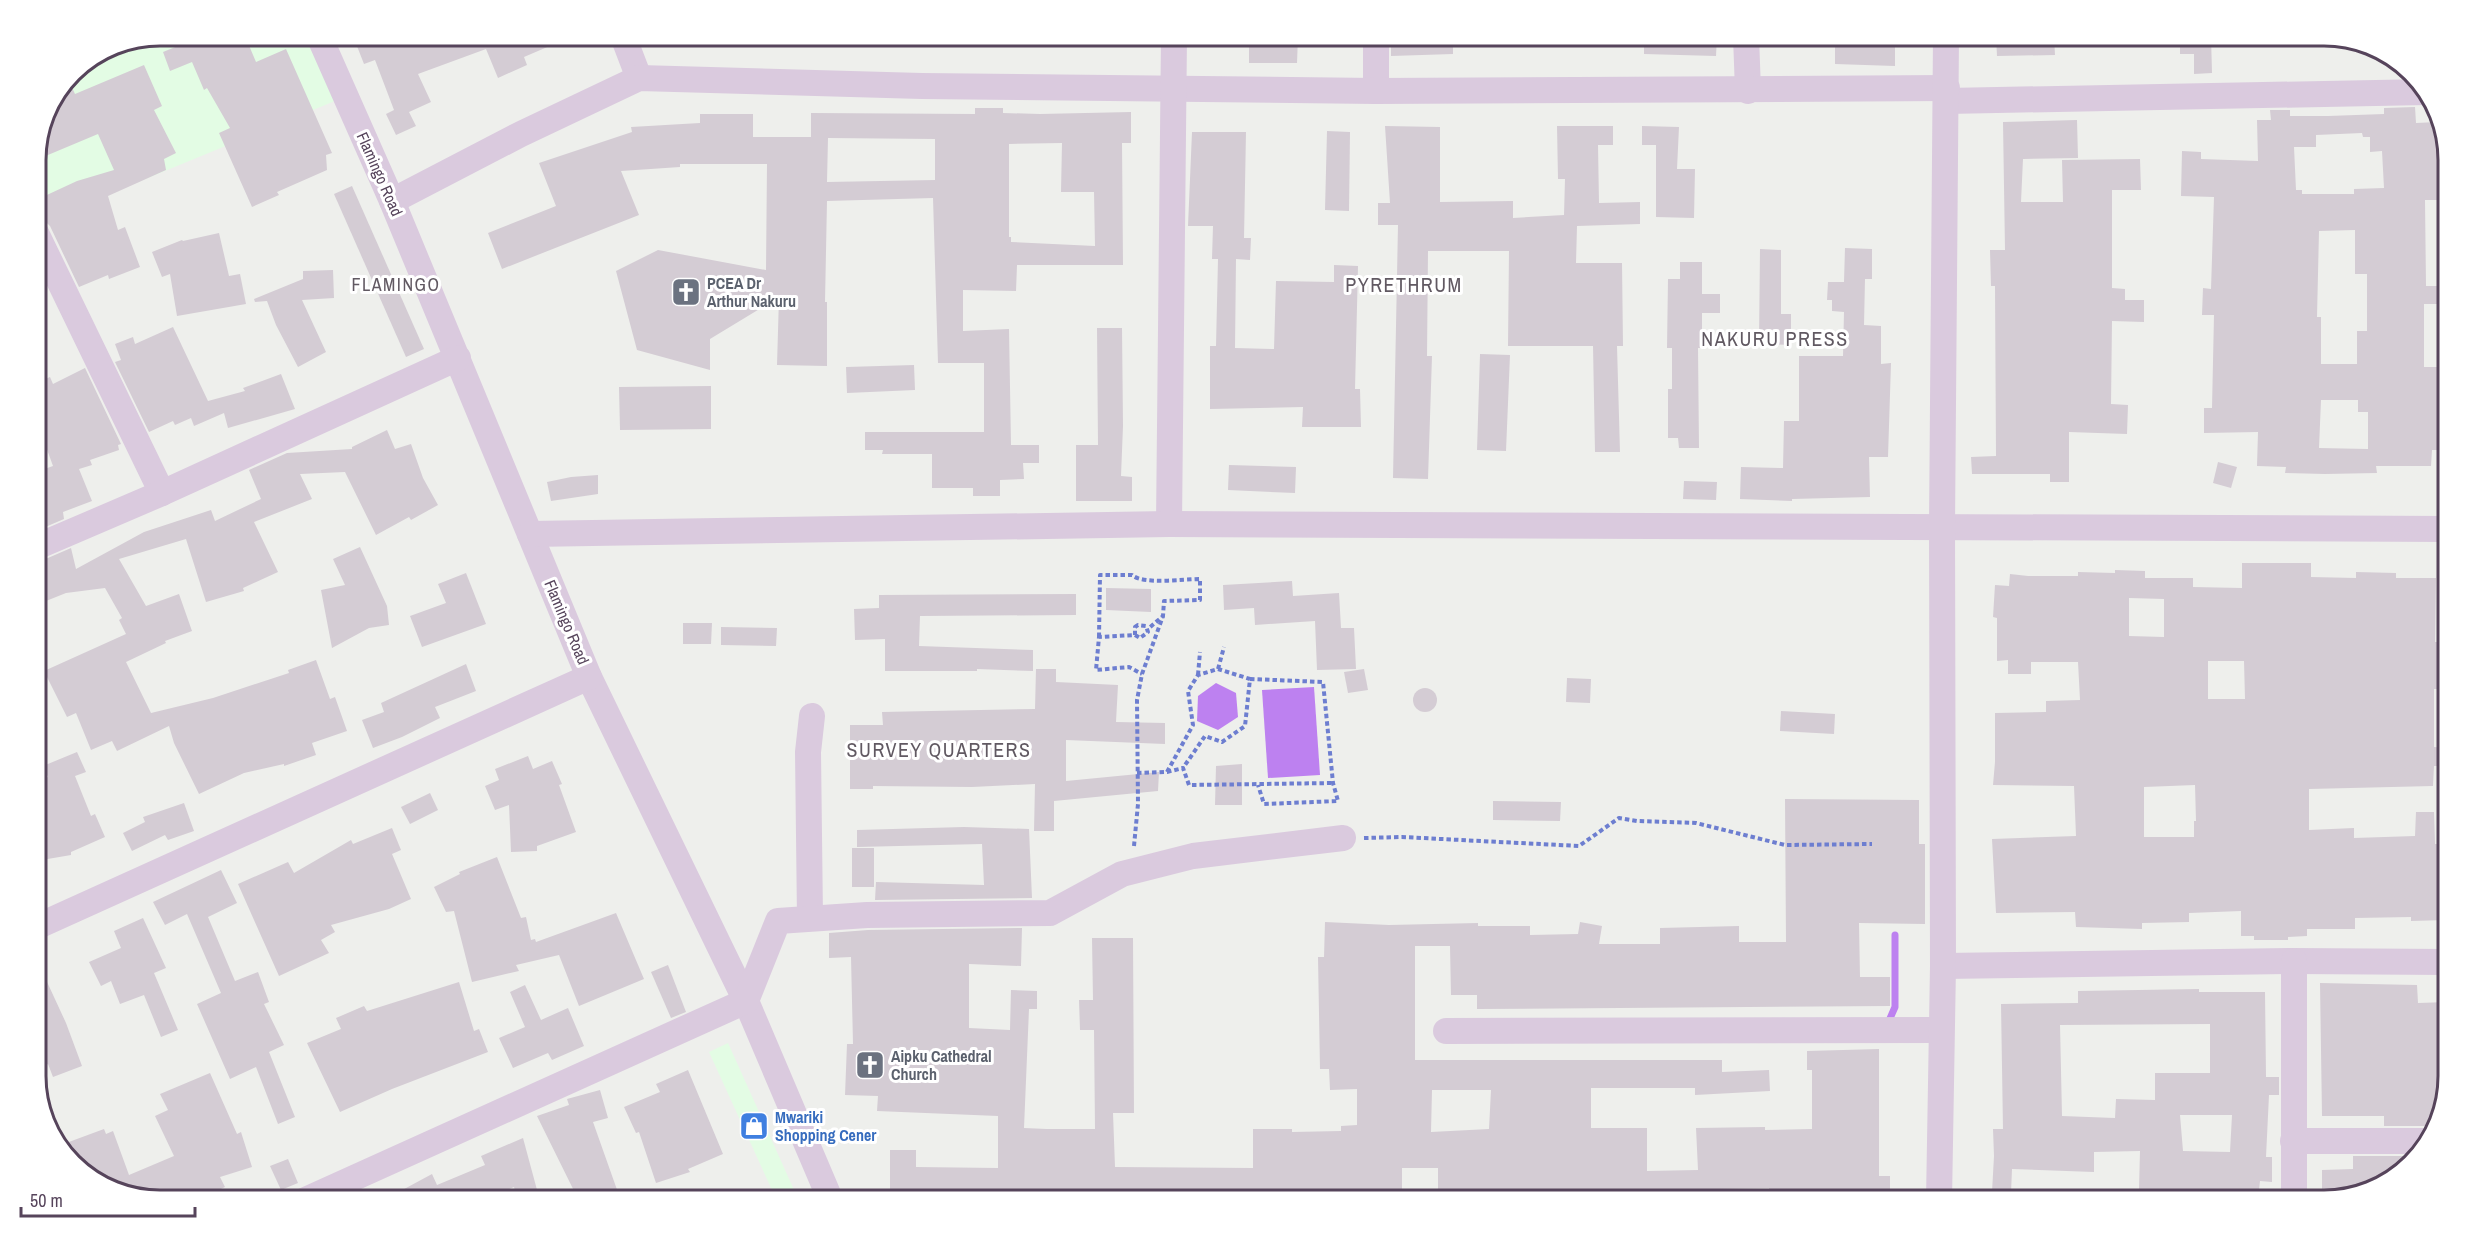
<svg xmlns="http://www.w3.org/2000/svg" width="2484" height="1237" viewBox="0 0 2484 1237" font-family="'Archivo Narrow',sans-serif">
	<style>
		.commercial { fill: #e3fce4 }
		.water { fill: #bd81f0 }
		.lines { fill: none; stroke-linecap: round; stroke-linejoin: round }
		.stream { stroke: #bd81f0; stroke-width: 7 }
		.building { fill: #d4ccd4; fill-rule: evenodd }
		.path { stroke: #6d7ed0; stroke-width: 4; stroke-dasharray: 4.5 3; stroke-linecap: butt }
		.minor { stroke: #dacade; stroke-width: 26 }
		.labels { text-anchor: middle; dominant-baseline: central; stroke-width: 6; stroke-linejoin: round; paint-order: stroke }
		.street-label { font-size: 16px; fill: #56445b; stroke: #fff }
		.worship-label { font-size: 16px; font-weight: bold; fill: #5b616d; stroke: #fff; text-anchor: start }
		.shop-label { font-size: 16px; font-weight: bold; fill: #366cbe; stroke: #fff; text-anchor: start }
		.neighbourhood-label { font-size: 18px; letter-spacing: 1.5px; fill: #615962; stroke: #fff }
		.quarter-label { font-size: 20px; letter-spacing: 1.5px; fill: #615962; stroke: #fff }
		.rim { fill: none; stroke: #56445b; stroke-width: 3 }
	</style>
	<rect width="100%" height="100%" fill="#eeefec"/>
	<g class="commercial">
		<polygon points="161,36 320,36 347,96 36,224 36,153 46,113 73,72 113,45"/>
		<polygon points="728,1043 799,1201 777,1201 709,1052"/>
	</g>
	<g class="water">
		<polygon points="1216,683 1236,693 1238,717 1218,730 1197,721 1198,696"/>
		<polygon points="1314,687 1320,775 1268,778 1262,690"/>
	</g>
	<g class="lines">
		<polyline class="stream" points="1888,1023 1895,1007 1895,935"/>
	</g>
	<g class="building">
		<polygon points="187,36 245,36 256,62 286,49 332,153 326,155 327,170 277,192 279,195 252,207 219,133 230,128 207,88 204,90 192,62 170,71 163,52 190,41"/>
		<polygon points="353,36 573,36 524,57 527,65 498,78 486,49 418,74 431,102 409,112 416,126 396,135 386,114 394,110 375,60 364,64"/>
		<polygon points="1249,36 1298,36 1297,63 1249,63"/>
		<polygon points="1391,36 1453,36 1453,54 1391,56"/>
		<polygon points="1644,36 1717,36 1716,56 1644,54"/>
		<polygon points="1996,36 2054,36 2055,55 1997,56"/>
		<polygon points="2180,36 2211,36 2212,73 2194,74 2194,54 2180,54"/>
		<polygon points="1835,38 1895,39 1895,66 1835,64"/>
		<polygon points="144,65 162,106 154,110 176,153 164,159 166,170 108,196 118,230 125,227 140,267 109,279 108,275 79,287 50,226 44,220 36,218 36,200 77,181 114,170 98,134 36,160 46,113 68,79 75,94"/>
		<path d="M2415 107 2416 123 2437 122 2441 132V159H2448V200H2425L2426 286H2448V304H2424V367H2437V407H2448V433H2440V450H2432L2431 466H2376L2377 473 2325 474 2285 473 2286 467 2257 466 2258 432 2204 433V408H2212L2214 315H2202L2203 288 2211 289 2214 197 2181 196 2182 151 2201 152V159L2258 161 2257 120H2271L2270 110H2290V116H2328L2384 114V108ZM2362 133 2363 137H2370V152L2382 151 2384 188 2354 189V194H2302V190H2296L2294 147H2316V135ZM2355 230V274H2367V331H2357V364H2321V317H2317L2319 231ZM2321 400H2358V412H2368V449L2319 448Z"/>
		<path d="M975 108H1003V113L1040 114 1131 112V143H1122L1123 265H1017L1016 291 963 290V331L1009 329 1011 445H1039V463H1023L1024 479 1000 480V496H973V488H932V454H882L883 450H865V432H984V363H938L933 198 827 201 825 302H827V366L777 365 779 297 710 339V370L637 350 616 271 658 250 766 270 767 164H680V167L621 171 639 215 502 269 488 233 556 206 539 163 632 132 631 127 700 123V114H753V137H811V113L975 114ZM828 138 935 139V180L827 182ZM1062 143 1061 192H1094L1095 246 1011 242V237H1009V144Z"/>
		<polygon points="2077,120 2078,158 2023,159 2021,202 2063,202 2062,160 2140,159 2141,190 2112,190 2112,288 2125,289 2125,300 2144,300 2144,322 2112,321 2111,404 2128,405 2127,434 2069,432 2069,482 2050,482 2050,474 1972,474 1971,457 1996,456 1995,286 1991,286 1990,250 2005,250 2003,122"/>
		<polygon points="1385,126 1440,127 1440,202 1513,201 1513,218 1564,215 1565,179 1558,179 1557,126 1613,126 1613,145 1598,145 1599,203 1640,202 1640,224 1577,226 1576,263 1622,263 1623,346 1617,346 1620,452 1595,452 1593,346 1508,346 1509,251 1428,251 1427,356 1432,356 1428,479 1393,478 1398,225 1378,225 1378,203 1390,203"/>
		<polygon points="1642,126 1679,127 1677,169 1695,169 1694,218 1656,217 1656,145 1642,145"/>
		<polygon points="1327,131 1350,132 1349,211 1325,210"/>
		<polygon points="1192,132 1246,132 1244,238 1251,238 1250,260 1236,259 1235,348 1274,349 1276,281 1334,282 1334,265 1358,266 1355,389 1360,389 1361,427 1302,427 1303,407 1210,409 1210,346 1216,346 1218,259 1212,259 1213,226 1188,226"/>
		<polygon points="352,186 424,349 406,357 334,194"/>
		<polygon points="219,233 229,276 240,274 246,304 177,316 170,274 162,277 152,252 182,240 183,241"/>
		<polygon points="1845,248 1872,249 1872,279 1865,279 1864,325 1881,326 1881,364 1891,363 1888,457 1869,457 1870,497 1792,499 1792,501 1740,499 1741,467 1783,468 1784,421 1799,421 1799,356 1843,356 1844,312 1832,311 1832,300 1827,300 1828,282 1844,282"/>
		<polygon points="1760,249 1781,250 1781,314 1791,314 1791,345 1759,344"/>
		<polygon points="1680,262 1702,262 1702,294 1720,294 1720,313 1702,313 1702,348 1698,348 1699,448 1679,448 1678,438 1668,438 1668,389 1672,389 1672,348 1667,348 1668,279 1680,279"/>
		<polygon points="333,270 334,298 302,300 326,352 298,367 276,325 267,301 255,302 254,299 303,279 303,271"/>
		<polygon points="173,327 208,401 245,391 243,388 281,374 295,409 228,428 224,413 194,426 191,418 175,425 173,421 149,432 115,362 121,360 115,344 133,337 135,344"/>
		<polygon points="1097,328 1122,328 1123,426 1121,476 1132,477 1132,501 1076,501 1076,445 1098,445"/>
		<polygon points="1480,354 1510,355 1506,451 1477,450"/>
		<polygon points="914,365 915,390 847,393 846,367"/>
		<polygon points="85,368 121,444 118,445 119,450 90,460 92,465 79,469 92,501 63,512 64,519 36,531 36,472 53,466 36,419 36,383 50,377 53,384"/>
		<polygon points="711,386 711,429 620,430 619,387"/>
		<polygon points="387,430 395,449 411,444 423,478 438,505 411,520 409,517 376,535 345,472 300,474 312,499 254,522 278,572 243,588 244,591 206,602 186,539 119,559 146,606 179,594 192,631 165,641 166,643 126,662 151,713 213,698 289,673 288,670 316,660 330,699 335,697 347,731 312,743 316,755 284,766 284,764 244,773 199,794 174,743 169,726 117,751 112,741 91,750 76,713 67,717 44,671 126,634 119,620 122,618 105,588 66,593 36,605 36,570 42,567 41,561 71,548 76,569 144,532 211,510 215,521 261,499 249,470 287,453 352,449 352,447"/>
		<polygon points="2218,462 2237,467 2231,488 2213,483"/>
		<polygon points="1229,465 1296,467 1295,493 1228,490"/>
		<polygon points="598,475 598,494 551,501 547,482 571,477"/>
		<polygon points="1684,481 1717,482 1716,500 1683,499"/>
		<polygon points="360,547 387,606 389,625 369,628 332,648 321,590 345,585 333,559"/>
		<path d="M2242 563H2311V577L2356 578V572L2396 573V578H2436L2435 642H2447V689H2434V747L2446 748V766H2434L2433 786 2309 789V830L2354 828V838L2415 836 2416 812H2434L2435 844H2446V920L2411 921V917L2355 918V929H2307V936L2288 937V940H2254V936H2241V911L2189 913V922L2142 923V929L2076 927 2075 912 1996 913 1992 839 2076 836 2074 786 1993 785 1995 762V713L2046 712V701L2080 700 2078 662H2031V674H2008V660L1997 661V618L1993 617 1995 585 2009 586 2010 574 2028 576H2078V572L2115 573V570L2145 571V578H2193V587L2242 588ZM2129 598 2164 599V637L2129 636ZM2208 661H2244L2245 699H2208ZM2195 785 2196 821H2194V837H2144V787Z"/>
		<polygon points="466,573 486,624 422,647 410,616 446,603 438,584"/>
		<polygon points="1292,581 1293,596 1339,593 1341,628 1354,628 1356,669 1317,670 1315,621 1255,625 1254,608 1224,610 1223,585"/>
		<polygon points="1106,588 1151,589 1151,612 1106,610"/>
		<polygon points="1076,594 1076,615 920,616 919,646 1033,650 1033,671 977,669 977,671 885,671 885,639 855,640 854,609 879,608 879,595"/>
		<polygon points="683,623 712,623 711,644 683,644"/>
		<polygon points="721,627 777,628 776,646 721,645"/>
		<polygon points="466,664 476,691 435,707 440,718 402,737 373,748 362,720 384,712 381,703"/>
		<polygon points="1036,669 1056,669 1056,682 1118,685 1116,722 1165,723 1165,744 1066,740 1066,781 1159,772 1158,791 1054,801 1054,831 1034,831 1035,784 972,787 873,786 873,789 850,789 850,725 883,725 882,712 1035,709"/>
		<polygon points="1364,669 1368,690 1348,693 1344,672"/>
		<polygon points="1567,678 1591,679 1590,703 1566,702"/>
		<circle cx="1425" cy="700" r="12"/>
		<polygon points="1781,711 1835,714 1834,734 1780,731"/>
		<polygon points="77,752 86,772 75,776 91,816 95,814 105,837 71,852 71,855 36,861 36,783 48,777 43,766"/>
		<polygon points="528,756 533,769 552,761 562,784 559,785 576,832 537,846 537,851 511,852 509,805 495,810 485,786 499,780 495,769"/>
		<polygon points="1242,764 1242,805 1215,805 1216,766"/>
		<polygon points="430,793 438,810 410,824 401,807"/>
		<path d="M1785 799 1919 800V844H1925V924L1859 923 1860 977H1890V1006L1477 1009V995H1451L1450 946H1415V1060H1722V1072L1769 1070 1770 1091 1695 1095V1088H1591V1128H1647V1171L1698 1170 1696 1128 1765 1127V1130L1812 1129V1070H1807V1051L1879 1049V1176H1890V1201H1769V1188L1719 1189V1200L1438 1201V1168H1402V1201L1290 1198V1201L1050 1200 909 1197V1201H890V1150H916V1167L998 1168V1116L877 1111 878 1096 845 1095 847 1044H853L851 957 829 958V933L868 930 1022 928 1021 966 969 964V1028L1010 1030 1011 990 1037 991V1009H1029L1024 1128 1047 1129H1095L1094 1030H1080L1079 1000H1093L1092 938H1133L1134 1113H1113L1115 1167 1253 1168V1129H1292V1132L1341 1131V1126L1357 1125V1089L1330 1090 1329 1069H1320L1318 957H1324L1325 922 1389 925 1478 923V926H1530V935L1578 934 1580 922 1602 926 1599 944H1660V928L1739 926V942H1786ZM1432 1090H1491L1489 1129 1431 1132Z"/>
		<polygon points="1493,801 1561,802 1560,821 1493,820"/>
		<polygon points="184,803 194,831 168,840 165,835 132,851 123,833 145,822 143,817"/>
		<polygon points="964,827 1029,829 1032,898 875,900 876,882 984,885 982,844 857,847 857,830"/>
		<polygon points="392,828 401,850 392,854 411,899 389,909 331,925 335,932 321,940 329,953 279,976 238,884 288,862 294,873 351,840 353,844"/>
		<rect x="852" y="848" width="22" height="39"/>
		<polygon points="497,857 521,918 526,917 531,940 535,939 536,942 616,913 644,979 579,1006 559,955 516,965 519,971 472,982 454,911 446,912 434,887 460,874 459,872"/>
		<polygon points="221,870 237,903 208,917 235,981 258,972 269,1002 264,1004 284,1045 269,1052 295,1117 278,1124 256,1067 230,1079 197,1004 221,993 187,914 165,925 153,902"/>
		<polygon points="143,918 166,968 154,973 178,1030 161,1037 144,995 120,1004 111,981 101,986 89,962 121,948 114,931"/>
		<polygon points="36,958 66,1023 82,1066 53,1077 48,1064 36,1070"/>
		<polygon points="668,965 686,1012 671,1018 651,972"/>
		<polygon points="459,982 474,1031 479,1029 488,1052 392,1089 340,1112 307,1043 341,1029 336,1018 364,1006 367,1011"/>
		<polygon points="2320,983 2417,985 2418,1003 2448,1002 2448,1076 2436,1130 2426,1126 2384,1126 2384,1116 2322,1116"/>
		<polygon points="525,985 541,1020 568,1008 584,1046 552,1060 548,1053 513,1068 499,1038 525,1027 510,992"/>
		<path d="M2199 989V992H2265L2266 1077H2279V1095H2269L2266 1157H2272V1182L2260 1181 2259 1190 2241 1189V1192L2139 1190 2140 1151 2094 1152V1172L2012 1169 2011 1193 1992 1192 1994 1156 1993 1129H2003L2001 1004 2078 1003V991ZM2210 1024V1073H2155V1100L2116 1099 2115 1118 2062 1116 2060 1025ZM2180 1115H2232L2230 1152 2183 1151Z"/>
		<polygon points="688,1070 723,1154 688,1169 690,1172 656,1183 639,1132 636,1133 624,1107 660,1092 656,1084"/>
		<polygon points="210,1073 237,1134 241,1132 252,1167 220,1177 225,1187 195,1201 161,1201 106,1188 58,1146 104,1129 106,1134 113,1131 129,1175 174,1156 155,1116 168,1110 160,1094"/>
		<polygon points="600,1090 608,1118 593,1122 621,1201 579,1201 537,1116 569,1105 567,1099"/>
		<polygon points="523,1138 540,1201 518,1201 514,1187 479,1201 382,1201 432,1174 437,1185 485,1165 481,1156"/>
		<polygon points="2353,1156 2413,1156 2392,1180 2352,1192 2322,1193 2322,1170 2353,1169"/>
		<polygon points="288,1159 298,1183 281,1190 270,1166"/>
	</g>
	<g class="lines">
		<g class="path">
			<polyline points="1135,635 1140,638 1148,632 1146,626 1138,625 1135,627 1135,635 1099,637 1096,670 1129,667 1142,674"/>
			<path d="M1099 637 1100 575H1132C1143 585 1184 579 1200 579V600L1164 601 1163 616 1148 629"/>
			<polyline points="1218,669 1224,647"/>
			<polyline points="1198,675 1200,652"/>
			<polyline points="1250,679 1323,682 1333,783 1338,801 1264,804 1258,785"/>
			<polyline points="1167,772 1193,725 1188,691 1198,675 1218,669 1250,679 1245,726 1222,742 1205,736 1183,768"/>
			<polyline points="1137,773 1167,772 1183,768 1189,785 1333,783"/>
			<polyline points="1364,838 1402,837 1579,846 1619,818 1637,821 1696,823 1785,845 1872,844"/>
			<polyline points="1134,846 1138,804 1137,700 1142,674 1163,616"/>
		</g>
		<g class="minor">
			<polyline points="319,36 392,201 589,677 746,1001 831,1201"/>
			<polyline points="623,36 639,78"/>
			<polyline points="1376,36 1376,91"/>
			<polyline points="1746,36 1748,91"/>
			<polyline points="1947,101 2427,92"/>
			<polyline points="392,201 521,134 639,78 922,86 1376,91 1947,88"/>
			<polyline points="36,233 162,493"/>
			<polyline points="1169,524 1174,36"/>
			<polyline points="530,534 1169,524 2448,529"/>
			<polyline points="36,547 162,493 458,358"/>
			<polyline points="810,918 808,752 812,716"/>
			<polyline points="36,927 589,677"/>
			<polyline points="1943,966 2294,961 2448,962"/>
			<polyline points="1446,1031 1941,1030"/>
			<polyline points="2293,1141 2426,1141"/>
			<polyline points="303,1201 746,1001 778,921 867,915 1050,913 1122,874 1193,856 1343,838"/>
			<polyline points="1939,1201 1943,966 1942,526 1946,36"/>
			<polyline points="2294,1201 2294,961"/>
		</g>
	</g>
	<defs>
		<g id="church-square" transform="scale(1.5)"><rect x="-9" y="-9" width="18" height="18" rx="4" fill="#6b7280" stroke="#fff"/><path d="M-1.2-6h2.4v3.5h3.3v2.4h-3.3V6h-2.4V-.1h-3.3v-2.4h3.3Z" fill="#fff"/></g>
		<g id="shop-square" transform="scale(1.5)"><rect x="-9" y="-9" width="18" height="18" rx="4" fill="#3f7fe0" stroke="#fff"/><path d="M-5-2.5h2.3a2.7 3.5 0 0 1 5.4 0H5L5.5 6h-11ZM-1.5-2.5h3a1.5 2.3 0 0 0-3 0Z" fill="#fff"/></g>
	</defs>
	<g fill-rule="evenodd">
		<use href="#church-square" x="686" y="292"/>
		<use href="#church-square" x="870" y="1065"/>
		<use href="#shop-square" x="754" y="1126"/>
	</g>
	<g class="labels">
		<g class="street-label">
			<text transform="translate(380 174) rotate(66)">Flamingo Road</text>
			<text transform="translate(567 622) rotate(67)">Flamingo Road</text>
		</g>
		<g class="worship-label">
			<text x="707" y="283">PCEA Dr<tspan x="707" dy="18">Arthur Nakuru</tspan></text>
			<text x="891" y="1056">Aipku Cathedral<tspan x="891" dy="18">Church</tspan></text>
		</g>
		<g class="shop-label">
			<text x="775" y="1117">Mwariki<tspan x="775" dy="18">Shopping Cener</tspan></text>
		</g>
		<g class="neighbourhood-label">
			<text x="396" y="284">FLAMINGO</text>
		</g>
		<g class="quarter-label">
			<text x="1404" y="284">PYRETHRUM</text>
			<text x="1775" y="338">NAKURU PRESS</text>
			<text x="939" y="749">SURVEY QUARTERS</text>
		</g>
	</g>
	<path d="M0 0H2484V1237H0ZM160 46H2324A114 114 0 0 1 2438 160V1076A114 114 0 0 1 2324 1190H160A114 114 0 0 1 46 1076V160A114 114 0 0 1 160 46Z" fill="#fff" fill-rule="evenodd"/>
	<path class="rim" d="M160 46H2324A114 114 0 0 1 2438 160V1076A114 114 0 0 1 2324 1190H160A114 114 0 0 1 46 1076V160A114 114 0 0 1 160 46Z"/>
	<path d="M21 1207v9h174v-9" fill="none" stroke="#56445b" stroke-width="3"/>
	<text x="30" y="1207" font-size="18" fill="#56445b" stroke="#ffffff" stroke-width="4.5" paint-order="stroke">50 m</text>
</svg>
